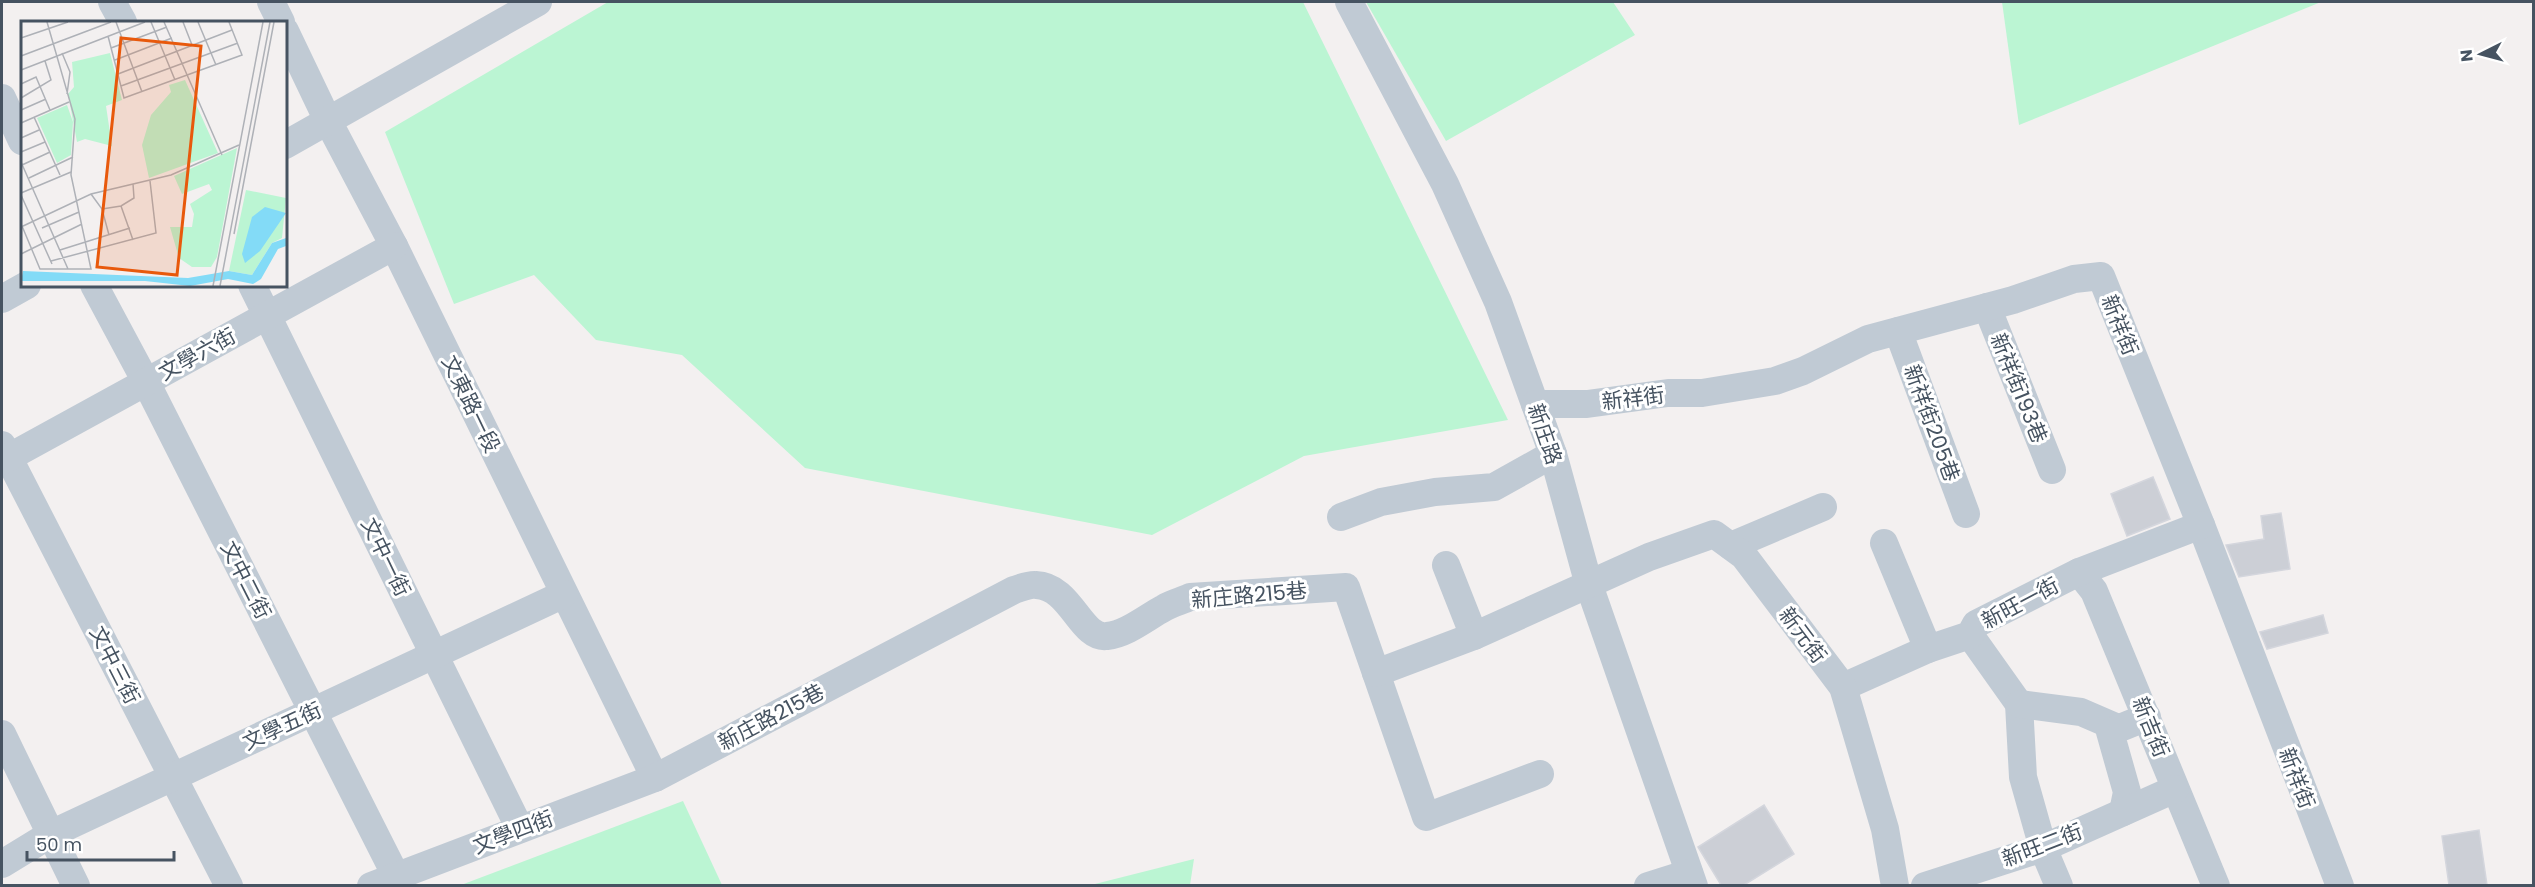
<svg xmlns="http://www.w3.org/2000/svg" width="2535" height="887" viewBox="0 0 2535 887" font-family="Poppins,'Noto Sans TC',sans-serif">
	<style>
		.green { fill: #bbf5d3 }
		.building { fill: #cccfd6; stroke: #d4d6dd; stroke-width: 1.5 }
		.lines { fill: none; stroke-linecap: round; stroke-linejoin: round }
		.minor { stroke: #c0cad4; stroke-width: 28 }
		.labels { text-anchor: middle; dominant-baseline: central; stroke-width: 6; stroke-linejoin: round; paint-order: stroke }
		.street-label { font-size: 21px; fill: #465361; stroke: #fff }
		.inset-road { fill: none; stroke: #aeb1b7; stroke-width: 1.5 }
		.view { fill: #e8590c; fill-opacity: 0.15; stroke: #e8590c; stroke-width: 3 }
		.inset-edge { fill: none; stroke: #465361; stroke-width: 3 }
	</style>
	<rect width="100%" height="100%" fill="#f3f0f0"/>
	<g class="green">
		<polygon points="608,2 1303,2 1508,420 1304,456 1152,535 805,468 682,355 596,340 534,275 454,304 385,132"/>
		<polygon points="1366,2 1613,2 1635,35 1446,141"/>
		<polygon points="2002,2 2321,2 2019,125"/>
		<polygon points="683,801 722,885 461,885"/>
		<polygon points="1194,859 1190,885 1091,885"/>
	</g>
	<g class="building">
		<polygon points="2153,477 2170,519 2127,536 2111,494"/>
		<polygon points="2281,513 2290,569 2239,577 2226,545 2264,539 2261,516"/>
		<polygon points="2323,615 2328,633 2267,649 2260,632"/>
		<polygon points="1764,805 1794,854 1744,885 1721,885 1698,847"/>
		<polygon points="2479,830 2487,885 2449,885 2442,836"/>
	</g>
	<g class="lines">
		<g class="minor">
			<polyline points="112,2 123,22"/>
			<polyline points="271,2 281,22"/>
			<polyline points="1349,2 1445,184 1498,302 1553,454 1589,585 1694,886"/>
			<polyline points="285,31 328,121 394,246 655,778"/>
			<polyline points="2,98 22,141"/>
			<polyline points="285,145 538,2"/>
			<polyline points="94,285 146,382 396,876"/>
			<polyline points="252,285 520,829"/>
			<polyline points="2,299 27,285"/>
			<polyline points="1987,307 2052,470"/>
			<polyline points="1898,331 1966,514"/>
			<polyline points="1535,404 1587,404 1668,393 1702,393 1775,381 1803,371 1868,339 2013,300 2074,279 2101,276 2201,525 2340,886"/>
			<polyline points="2,445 229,886"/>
			<polyline points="2,461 394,246"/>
			<polyline points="1341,517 1381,502 1435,492 1494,487 1553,454"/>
			<polyline points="1884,543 1928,649"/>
			<polyline points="1731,546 1823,507"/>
			<polyline points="1446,565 1474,636"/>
			<polyline points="2079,572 2094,591 2216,886"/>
			<polyline points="1970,635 2019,704 2023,777 2043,848 2059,886"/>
			<polyline points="1376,673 1426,817 1540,774"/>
			<polyline points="1843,687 1928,649 1970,635 1976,624 2079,572 2201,525"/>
			<polyline points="2019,704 2081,712 2118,728"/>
			<polyline points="2,734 76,886"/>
			<polyline points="2123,812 2127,792 2110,732 2147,717"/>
			<polyline points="2,864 51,834 564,594"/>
			<path d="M371 886 655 778 1014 590C1021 588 1029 584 1036 585 1071 586 1081 640 1107 636 1127 634 1147 617 1164 608 1172 603 1182 601 1190 597L1346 587 1376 673 1474 636 1649 557 1714 534 1744 556 1843 687 1885 829 1895 886"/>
			<polyline points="1648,886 1689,873"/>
			<polyline points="1925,886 2043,848 2175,789"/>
		</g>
	</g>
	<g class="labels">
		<g class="street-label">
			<text transform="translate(2120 325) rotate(68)">新祥街</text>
			<text transform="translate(197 354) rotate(-29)">文學六街</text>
			<text transform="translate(2019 388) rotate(68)">新祥街193巷</text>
			<text transform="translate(1633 398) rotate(-7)">新祥街</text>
			<text transform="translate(471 404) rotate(64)">文東路一段</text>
			<text transform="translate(1932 423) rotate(70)">新祥街205巷</text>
			<text transform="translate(1545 434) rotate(71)">新庄路</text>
			<text transform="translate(386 557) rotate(64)">文中一街</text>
			<text transform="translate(246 580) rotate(63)">文中二街</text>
			<text transform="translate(1249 595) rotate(-5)">新庄路215巷</text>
			<text transform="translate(2020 603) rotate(-28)">新旺一街</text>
			<text transform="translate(1803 635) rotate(53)">新元街</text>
			<text transform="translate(115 665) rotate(63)">文中三街</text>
			<text transform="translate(771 717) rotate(-28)">新庄路215巷</text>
			<text transform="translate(282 726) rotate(-25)">文學五街</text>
			<text transform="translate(2151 727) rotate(68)">新吉街</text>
			<text transform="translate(2297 778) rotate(69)">新祥街</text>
			<text transform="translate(513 832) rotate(-21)">文學四街</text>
			<text transform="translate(2042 845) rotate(-21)">新旺二街</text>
		</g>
	</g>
	<g transform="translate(21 21)">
		<rect width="266" height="266" fill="#f3f0f0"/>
		<path d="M89 32 101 79 85 85 91 125 64 118 56 121 47 73 53 66 51 41ZM164 59 197 132 128 157 121 124 130 94 150 71 148 64ZM46 84 52 101 50 134 36 142 16 97ZM216 127 196 236 190 246H171L158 237 149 206H171L173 193 169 183 191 169 188 163 161 173 153 155ZM225 169 265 177 261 217 251 222 231 254 208 250Z" fill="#bbf5d3"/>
		<path d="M244 186 265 192 239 230 224 242 221 233 231 196ZM265 217V225L257 228 240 258 232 263 207 258 169 265 124 260H0L2 250 167 257 208 250 231 254 251 222Z" fill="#83dbf7"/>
		<path class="inset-road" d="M95 1 121 71M130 1 154 59M143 1 201 134M162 1 171 24M177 1 195 44M87 15 103 77 221 34 208 1M0 17 47 1M90 27 146 6M41 32 49 51 46 73M0 35 90 1M94 39 151 17M0 49 124 1M97 53 211 9M0 63 15 56 29 89M100 65 217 22M0 77 30 59 24 40M0 89 25 78M13 96 39 154M0 102 48 81M0 117 18 109M0 131 24 121M0 141 47 248M1 144 29 131M8 157 52 136M0 172 50 151M70 173 81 188 88 214M0 174 31 243M100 185 112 219M81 188 100 185 113 177 112 163M1 205 19 248H70L50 154 54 98 26 1M0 206 70 173 150 154 218 124M21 207 58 191M213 213 253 1M39 229 109 207M0 233 61 203M30 240 135 212 129 160M192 265 242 1M199 265 249 1"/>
		<path class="view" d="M100 17 180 25 156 254 76 246Z"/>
		<rect width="266" height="266" class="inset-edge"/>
	</g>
	<rect width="2535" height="887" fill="none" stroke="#465361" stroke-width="6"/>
	<g transform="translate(2481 54) rotate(264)" stroke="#ffffff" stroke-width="4.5" paint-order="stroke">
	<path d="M0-4.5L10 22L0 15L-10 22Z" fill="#465361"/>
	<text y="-9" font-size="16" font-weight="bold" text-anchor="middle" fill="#465361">N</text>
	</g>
	<path d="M27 851v9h147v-9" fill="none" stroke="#465361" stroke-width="3"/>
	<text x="36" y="851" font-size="18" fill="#465361" stroke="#ffffff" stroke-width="4.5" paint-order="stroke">50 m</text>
</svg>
